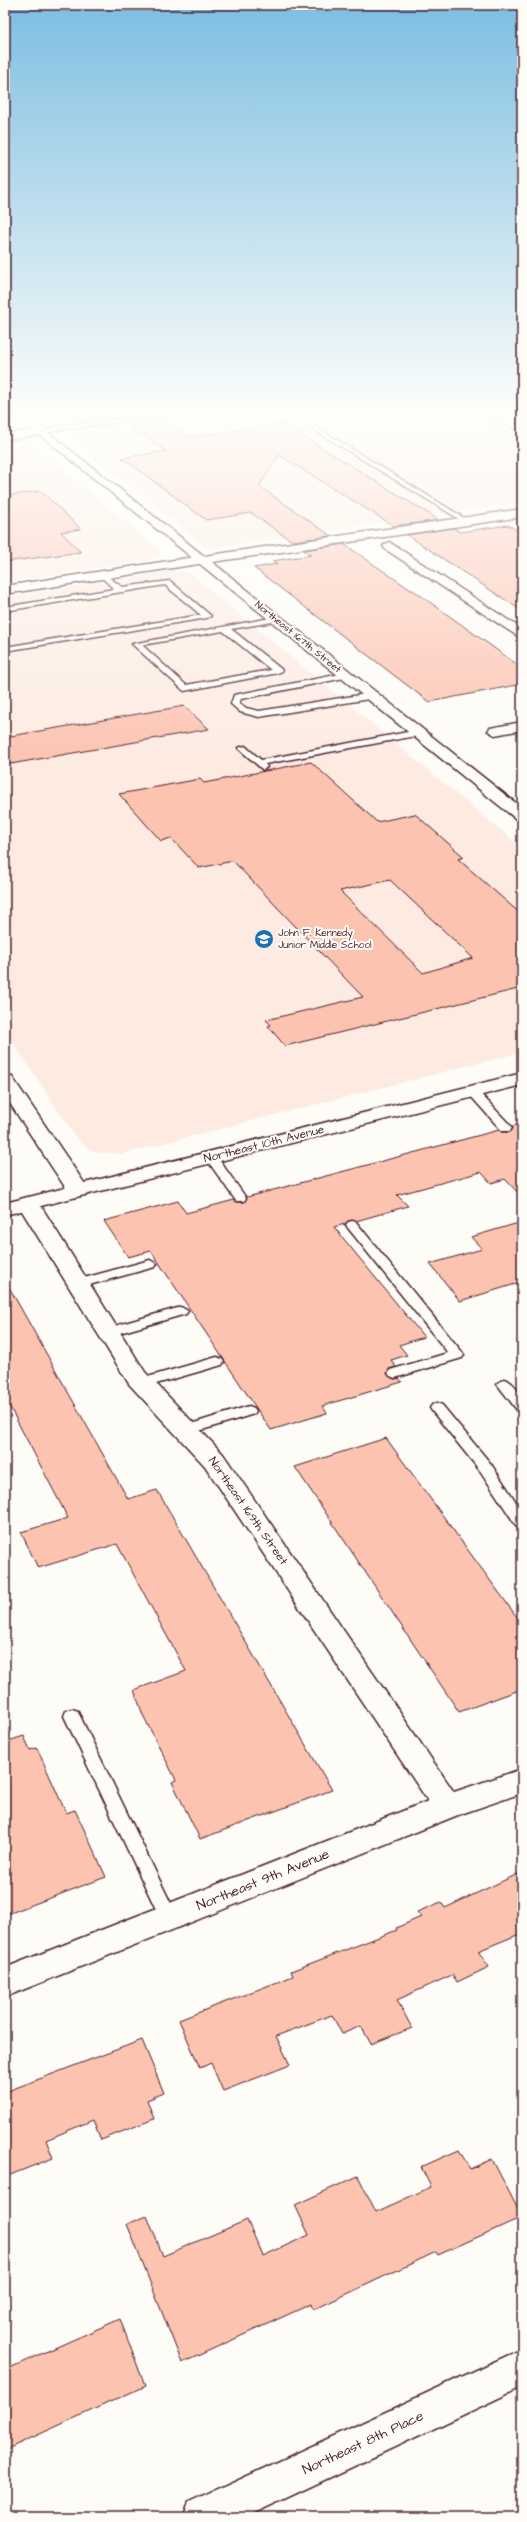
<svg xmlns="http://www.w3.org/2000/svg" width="527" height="2522" viewBox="0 0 527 2522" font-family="'Architects Daughter',sans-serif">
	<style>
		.built { fill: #fdebe2 }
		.building { fill: #fcc3b1; stroke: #4a1f2b; fill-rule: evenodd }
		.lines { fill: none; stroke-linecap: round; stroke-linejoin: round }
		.lane-casing { stroke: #4a1f2b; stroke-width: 3 }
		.street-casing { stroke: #4a1f2b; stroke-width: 3 }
		.secondary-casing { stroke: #4a1f2b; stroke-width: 3 }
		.lane { fill: #fdfcf7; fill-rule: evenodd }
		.street { fill: #fdfcf7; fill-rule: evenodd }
		.secondary { fill: #fdfcf7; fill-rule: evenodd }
		.labels { text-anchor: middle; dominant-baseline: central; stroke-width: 4; stroke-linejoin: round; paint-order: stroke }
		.far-street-label { font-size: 10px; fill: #4a1f2b; stroke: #fdfcf7 }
		.far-poi-label { font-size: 10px; fill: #4a1f2b; stroke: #fdfcf7; text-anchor: start }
		.street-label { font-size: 12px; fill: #4a1f2b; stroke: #fdfcf7 }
		.near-street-label { font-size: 14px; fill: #4a1f2b; stroke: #fdfcf7 }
	</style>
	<rect width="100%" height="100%" fill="#fdfcf7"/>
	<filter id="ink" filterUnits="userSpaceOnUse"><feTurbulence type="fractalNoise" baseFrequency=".025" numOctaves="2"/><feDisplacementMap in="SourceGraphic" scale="8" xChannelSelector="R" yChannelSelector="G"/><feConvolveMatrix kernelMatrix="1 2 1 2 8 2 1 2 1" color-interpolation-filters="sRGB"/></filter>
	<g filter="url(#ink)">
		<g class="built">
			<polygon points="40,414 522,414 522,502 208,549"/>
			<polygon points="21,440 29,442 161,551 160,557 150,560 5,582 5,441"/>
			<polygon points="174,571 190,573 522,848 522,1052 122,1154 93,1152 77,1139 5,1030 5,597"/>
		</g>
		<g class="building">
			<polygon points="166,421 188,437 283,424 439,520 394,526 279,455 259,486 331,536 292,541 251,513 206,520 122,458 166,451 130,426"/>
			<polygon points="41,491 81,529 61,532 81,552 5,562 5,496"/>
			<polygon points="508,525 522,533 522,611 407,535 454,528 460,532"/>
			<polygon points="344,544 411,590 413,590 522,668 522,684 429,702 254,568 277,564 272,561 311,555 304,550"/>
			<polygon points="184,706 209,729 5,765 5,737"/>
			<path d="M311 762 377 822 415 814 464 857 458 859 522 915V988L285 1046 268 1026 271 1025 266 1020 363 997 233 861 199 868 171 838 161 841 119 794 200 779 204 783ZM390 880 473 958 423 973 340 891Z"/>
			<polygon points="522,1123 522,1197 505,1179 491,1183 481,1172 397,1195 408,1206 356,1221 348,1221 345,1224 334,1227 424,1337 399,1345 407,1355 391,1360 396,1367 389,1369 387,1374 394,1379 399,1378 402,1382 322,1406 327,1413 271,1430 151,1251 128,1257 104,1221 178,1201 186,1213 234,1200 236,1202 244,1202 247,1197 499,1130 502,1132 510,1132 513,1129 512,1126"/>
			<polygon points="522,1222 522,1282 460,1301 430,1264 482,1249 471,1237"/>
			<polygon points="5,1280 128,1499 157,1490 332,1790 200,1839 172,1782 176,1780 143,1715 134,1690 186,1671 117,1544 38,1568 21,1532 68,1518 5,1398"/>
			<polygon points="386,1438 522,1624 522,1689 459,1712 295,1467"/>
			<polygon points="24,1736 30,1750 37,1748 66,1813 75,1810 106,1877 5,1915 5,1742"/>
			<polygon points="522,1872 522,1933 478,1951 489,1967 457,1982 452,1975 397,2000 412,2028 371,2044 361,2026 342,2034 332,2015 276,2036 290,2065 223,2091 211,2063 200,2068 179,2020 293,1976 291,1971 397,1930 396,1928 421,1917 417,1912 441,1902 445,1908"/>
			<polygon points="142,2040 164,2093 147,2100 154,2119 101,2140 93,2120 46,2140 53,2158 5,2177 5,2092"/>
			<polygon points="459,2150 470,2169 492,2159 522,2217 438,2255 436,2252 313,2310 311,2304 182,2363 127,2224 147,2216 163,2256 247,2220 263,2256 309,2235 295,2205 358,2176 376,2212 431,2187 421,2167"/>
			<polygon points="120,2319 145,2386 5,2450 5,2370"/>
		</g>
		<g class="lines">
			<g class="lane-casing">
				<g id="lane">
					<polygon points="61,414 88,414 67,418"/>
					<polygon points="166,414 182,414 57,430 43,434 40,432 57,426"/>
					<polygon points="288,414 295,414 469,521 464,522"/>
					<polygon points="477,414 484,414 522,435 517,436"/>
					<polygon points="103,573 122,587 170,581 211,616 207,618 5,651 5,647 201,615 165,585 5,611 5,607 114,589 99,575"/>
					<path d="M276 617 280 619 279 621 231 629 281 669 282 671 278 673 184 691 132 644ZM223 631 271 670 186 685 142 645Z"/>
					<polygon points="346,673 349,673 349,677 241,699 239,703 246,708 259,711 372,693 376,696 375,698 259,717 240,712 231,704 234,695"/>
					<polygon points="418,730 421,731 421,735 265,764 267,767 263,770 238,748 245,746 261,760"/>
					<polygon points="472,1088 476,1089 510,1125 512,1128 510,1131 502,1131 468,1093 466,1091"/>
					<polygon points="211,1153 215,1154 244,1195 246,1198 244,1201 236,1201 205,1157"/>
					<polygon points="352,1221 356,1222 462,1352 464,1355 462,1358 395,1378 390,1376 388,1373 390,1370 448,1353 348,1228 346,1225 348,1222"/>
					<polygon points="150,1260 157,1264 155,1267 78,1288 71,1284 73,1281"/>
					<polygon points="181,1307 188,1311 186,1314 109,1336 102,1332 104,1329"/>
					<polygon points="217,1357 222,1359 224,1362 222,1365 142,1388 135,1383 137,1380"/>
					<path d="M504 1379C518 1383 522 1399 522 1412L517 1410 497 1384Z"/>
					<polygon points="437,1403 442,1405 491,1464 522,1511 522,1528 517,1527 481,1472 432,1411 430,1408 432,1405"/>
					<polygon points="249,1406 254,1408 256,1411 254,1414 186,1435 181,1433 179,1430 181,1427"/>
					<polygon points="72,1709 78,1711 80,1716 175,1912 178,1918 175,1924 169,1926 163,1924 64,1716 66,1711"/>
				</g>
			</g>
			<g class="street-casing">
				<g id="street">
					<polygon points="43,429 47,430 47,434 5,440 5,434"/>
					<polygon points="389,542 522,629 522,639 385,549 383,546"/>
					<polygon points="201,556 207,560 205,563 5,594 5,586"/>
					<polygon points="522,722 522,730 495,735 488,731 490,728"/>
					<polygon points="5,1075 12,1077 89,1190 85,1194 78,1196 71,1194 67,1190 5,1096"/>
					<polygon points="28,1197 35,1199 39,1203 145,1372 223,1454 454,1792 522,1769 522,1793 458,1815 5,1997 5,1968 428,1801 205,1466 129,1384 17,1203 21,1199"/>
					<polygon points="522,2349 522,2387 246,2517 183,2517 189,2503"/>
				</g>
			</g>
			<g class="secondary-casing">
				<g id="secondary">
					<polygon points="14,414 25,414 204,556 522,509 522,517 212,562 522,808 522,821 516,819"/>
					<polygon points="522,1073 522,1085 5,1215 5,1203"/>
				</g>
			</g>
			<use href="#lane" class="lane"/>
			<use href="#street" class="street"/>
			<use href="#secondary" class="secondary"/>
		</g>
	</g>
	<linearGradient id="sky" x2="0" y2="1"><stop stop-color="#7dbee1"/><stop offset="0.54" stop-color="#fefefb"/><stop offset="1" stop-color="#fefefb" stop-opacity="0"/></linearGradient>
	<rect width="527" height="767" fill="url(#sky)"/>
	<defs>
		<g id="school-disc" transform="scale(1)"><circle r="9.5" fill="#1f6fb2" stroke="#fdfcf7"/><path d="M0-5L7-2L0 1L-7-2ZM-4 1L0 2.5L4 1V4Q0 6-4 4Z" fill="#fff"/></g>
	</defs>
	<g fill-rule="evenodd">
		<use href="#school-disc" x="264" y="939"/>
	</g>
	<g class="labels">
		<g class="far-street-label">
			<text transform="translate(298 637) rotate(39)">Northeast 167th Street</text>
		</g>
		<g class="far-poi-label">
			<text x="278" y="933">John F. Kennedy<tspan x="278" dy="12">Junior Middle School</tspan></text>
		</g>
		<g class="street-label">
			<text transform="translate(264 1144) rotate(-14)">Northeast 10th Avenue</text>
			<text transform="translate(248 1511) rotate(55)">Northeast 169th Street</text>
		</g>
		<g class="near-street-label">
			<text transform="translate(263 1880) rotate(-22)">Northeast 9th Avenue</text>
			<text transform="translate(363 2443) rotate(-25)">Northeast 8th Place</text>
		</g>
	</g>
	<rect width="527" height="2522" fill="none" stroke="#fdfcf7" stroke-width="20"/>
	<rect x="10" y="10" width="507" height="2502" fill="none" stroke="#4a1f2b" stroke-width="1.5" filter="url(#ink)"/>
</svg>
